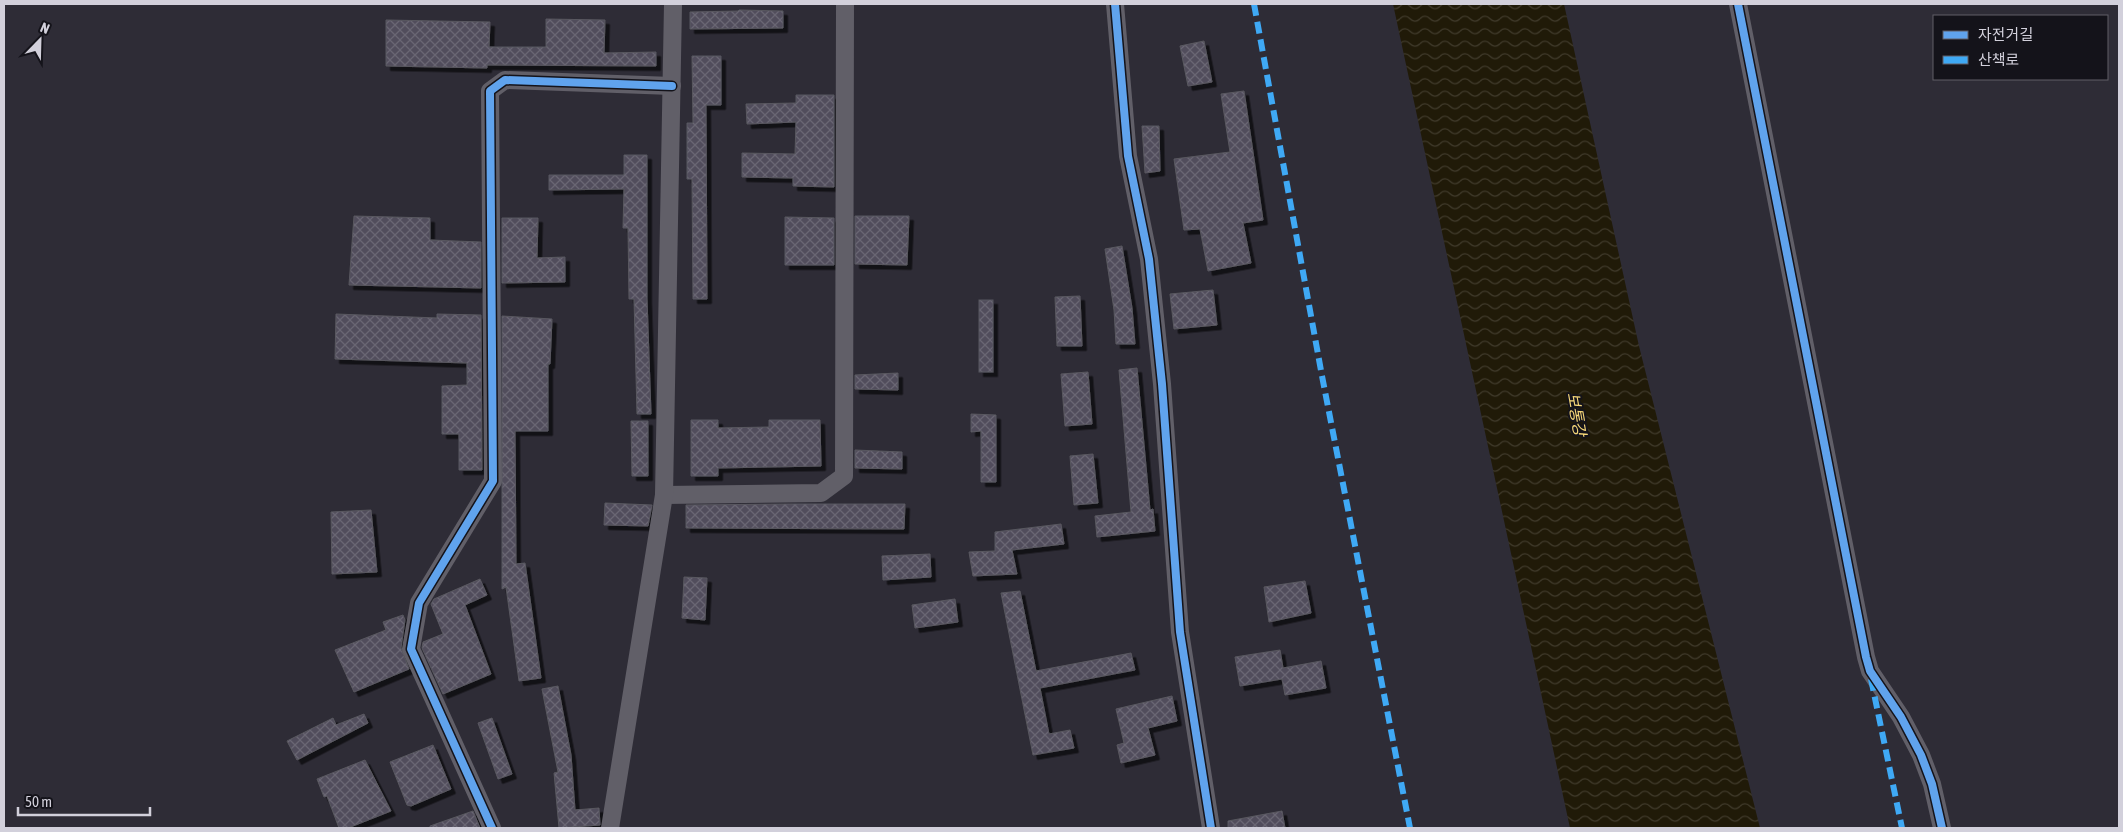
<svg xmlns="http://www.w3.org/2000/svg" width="2123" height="832" viewBox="0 0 2123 832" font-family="'Asap Condensed','Noto Sans KR',sans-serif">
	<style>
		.water { fill: url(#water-waves) }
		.building { fill: url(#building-cross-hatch); stroke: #595860; filter: url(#shadow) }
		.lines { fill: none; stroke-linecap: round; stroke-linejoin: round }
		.street { stroke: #615f68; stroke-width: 18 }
		.quiet { stroke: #3fa9f5; stroke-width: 6; stroke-dasharray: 12 6; stroke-linecap: butt }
		.cycleway-casing { stroke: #14131a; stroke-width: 11 }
		.cycleway { stroke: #60a3ed; stroke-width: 8 }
		.labels { text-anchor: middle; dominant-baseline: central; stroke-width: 4; stroke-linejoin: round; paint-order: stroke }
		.water-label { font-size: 16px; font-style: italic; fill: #f7d879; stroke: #14131a }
	</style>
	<defs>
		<pattern id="water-waves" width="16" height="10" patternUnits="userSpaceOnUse" patternTransform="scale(1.25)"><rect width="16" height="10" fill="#201a08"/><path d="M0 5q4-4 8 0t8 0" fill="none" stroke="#403a2b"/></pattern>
		<pattern id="building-cross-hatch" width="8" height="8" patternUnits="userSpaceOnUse" patternTransform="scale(1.25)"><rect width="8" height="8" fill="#514e5c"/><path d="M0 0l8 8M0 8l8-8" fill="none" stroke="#696673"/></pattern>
		<filter id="shadow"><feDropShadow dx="4.5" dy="4.5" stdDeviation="0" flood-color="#0009"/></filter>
	</defs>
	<rect width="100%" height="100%" fill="#2e2c36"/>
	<polygon class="water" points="1393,4 1564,4 1639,346 1760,828 1570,828"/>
	<g class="building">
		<polygon points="739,10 783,11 783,28 690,29 690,12 738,11"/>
		<polygon points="546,19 605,20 604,53 656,52 656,66 487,65 487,68 386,66 386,20 490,22 489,47 546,47"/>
		<polygon points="1204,41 1212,82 1188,86 1180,46"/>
		<polygon points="692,56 721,56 721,105 706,105 707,299 693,299 692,179 687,179 687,123 693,123"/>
		<polygon points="1244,91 1263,220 1243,223 1251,263 1208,271 1200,229 1184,230 1174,159 1230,152 1221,94"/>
		<polygon points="796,95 834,95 834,187 793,186 793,178 742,177 742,153 795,154 796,122 747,124 746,104 796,103"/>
		<polygon points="1142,126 1159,126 1160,171 1145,173"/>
		<polygon points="624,155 647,155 647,299 651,414 637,414 634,299 629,299 628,228 623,228 624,189 549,190 549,175 624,175"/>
		<polygon points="354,216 430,218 430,240 481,242 481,288 349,285"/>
		<polygon points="855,216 909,216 907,265 855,264"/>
		<polygon points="785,217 834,218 834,265 785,265"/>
		<polygon points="502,218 538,218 537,258 565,257 565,282 502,283"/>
		<polygon points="1122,246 1132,308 1135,344 1116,344 1114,310 1105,249"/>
		<polygon points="1213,290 1217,325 1174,329 1170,294"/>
		<polygon points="1080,296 1082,346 1057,346 1055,297"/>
		<rect x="979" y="300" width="14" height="72"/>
		<polygon points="336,314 437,318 437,314 481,315 482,470 459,470 459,434 442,434 442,386 467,385 467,363 335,359"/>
		<polygon points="502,316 552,319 550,364 548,364 548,431 515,431 516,564 525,563 541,678 519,681 506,587 502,589"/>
		<polygon points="1137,368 1150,510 1153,509 1155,531 1097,537 1095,516 1131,512 1119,370"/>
		<polygon points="1088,372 1092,424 1065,426 1061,374"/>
		<polygon points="898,373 898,390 855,389 855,375"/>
		<polygon points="971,414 996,415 996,482 981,482 981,431 971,432"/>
		<polygon points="691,420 718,420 718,428 769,427 769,420 820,420 821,466 718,468 718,476 691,476"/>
		<polygon points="631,421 648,421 648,476 632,476"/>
		<polygon points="855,450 902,452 902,469 855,468"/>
		<polygon points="1093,454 1098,503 1074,505 1070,456"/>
		<polygon points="605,503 652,505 648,526 604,525"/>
		<polygon points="792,504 905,504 904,529 686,528 686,505"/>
		<polygon points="371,510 377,572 332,574 331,512"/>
		<polygon points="1061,524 1064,544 1012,550 1017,574 973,576 969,552 995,551 995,532"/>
		<polygon points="930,554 931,577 883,580 882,556"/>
		<polygon points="684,577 707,578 705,620 682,618"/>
		<polygon points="480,579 487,595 465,605 491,674 443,694 422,648 423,642 443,634 431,604 434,599"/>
		<polygon points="1305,581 1311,613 1269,622 1264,587"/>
		<polygon points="1020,591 1036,671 1131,653 1135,670 1040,688 1049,734 1070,730 1074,748 1033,755 1001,593"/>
		<polygon points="955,599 958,622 915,628 912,605"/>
		<polygon points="403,615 405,620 401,648 409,669 354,692 335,650 386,630 383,622"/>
		<polygon points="1280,650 1283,668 1321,661 1326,688 1285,695 1282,679 1240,686 1235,657"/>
		<polygon points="558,686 571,755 575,810 599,808 600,825 559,828 554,773 558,772 542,689"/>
		<polygon points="1172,696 1177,721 1148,728 1155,755 1121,763 1117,745 1124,743 1116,709"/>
		<polygon points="364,714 368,723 297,760 287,741 333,718 336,725"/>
		<polygon points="492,718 512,774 498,779 478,723"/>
		<polygon points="433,745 451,789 411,806 407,805 390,762"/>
		<polygon points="365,760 391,811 348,828 339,828 327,796 324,797 317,779"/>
		<polygon points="473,811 480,828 430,828 430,826"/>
		<polygon points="1282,811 1285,828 1228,828 1228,821"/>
	</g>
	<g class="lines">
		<g class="street">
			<polyline points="1115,4 1128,156 1149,259 1162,384 1180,632 1211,828"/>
			<polyline points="1738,4 1866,657 1870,671 1901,717 1921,755 1932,784 1942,828"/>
			<polyline points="664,495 821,493 844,476 845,4"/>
			<polyline points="492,828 411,649 419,603 493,481 490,91 505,80 672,86"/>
			<polyline points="610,828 664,495 673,4"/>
		</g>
		<g class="quiet">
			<polyline points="1254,4 1322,376 1410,828"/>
			<polyline points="1871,679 1902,828"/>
		</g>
		<g class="cycleway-casing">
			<g id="cycleway">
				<polyline points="1115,4 1128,156 1149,259 1162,384 1180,632 1211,828"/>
				<polyline points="1738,4 1866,657 1870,671 1901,717 1921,755 1932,784 1942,828"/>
				<polyline points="492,828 411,649 419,603 493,481 490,91 505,80 672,86"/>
			</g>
		</g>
		<use href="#cycleway" class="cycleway"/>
	</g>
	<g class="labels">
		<g class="water-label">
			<text transform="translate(1577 414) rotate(80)">보통강</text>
		</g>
	</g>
	<rect width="2123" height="832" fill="none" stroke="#d2d0db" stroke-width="10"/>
	<rect x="1933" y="15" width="175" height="65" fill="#14131a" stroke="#605f67"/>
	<rect x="1943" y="31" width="25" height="8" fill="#60a3ed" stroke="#605f67"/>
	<text x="1978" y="40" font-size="15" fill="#d2d0db">자전거길</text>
	<rect x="1943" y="56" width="25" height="8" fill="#3fa9f5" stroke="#605f67"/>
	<text x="1978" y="65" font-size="15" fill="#d2d0db">산책로</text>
	<g transform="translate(40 40) rotate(23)" stroke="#14131a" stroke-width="4" paint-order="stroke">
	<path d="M0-4L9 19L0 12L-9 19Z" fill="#d2d0db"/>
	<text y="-8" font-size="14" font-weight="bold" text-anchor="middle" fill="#d2d0db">N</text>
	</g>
	<path d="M18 807v8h132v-8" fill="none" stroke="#d2d0db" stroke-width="2.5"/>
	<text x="25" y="807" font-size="15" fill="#d2d0db" stroke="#14131a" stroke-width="4" paint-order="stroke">50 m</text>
</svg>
